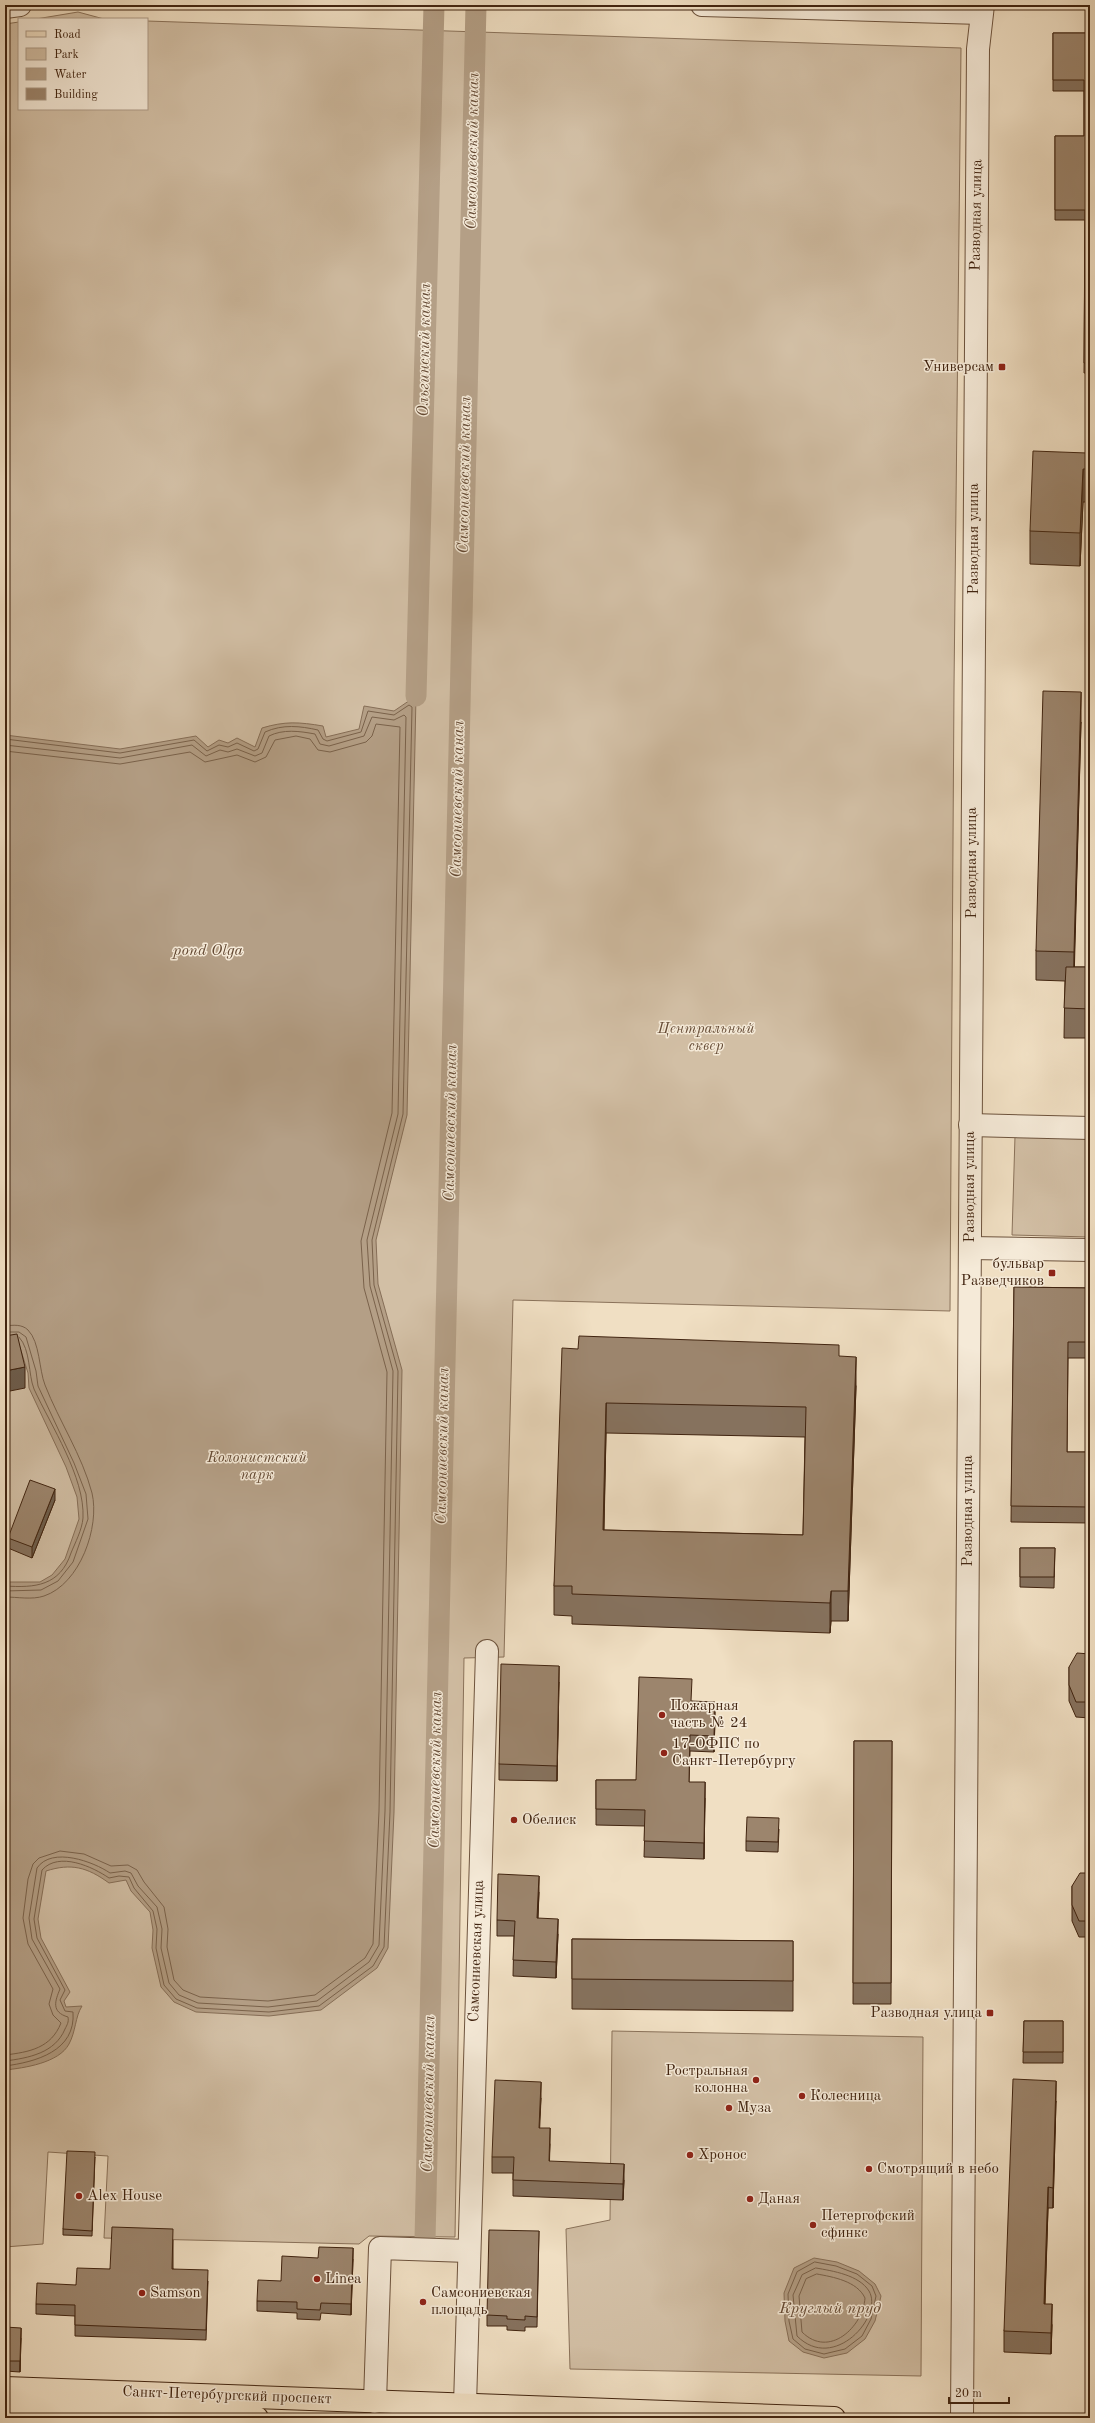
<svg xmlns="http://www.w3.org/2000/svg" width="1095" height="2423" viewBox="0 0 1095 2423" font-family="'Old Standard TT',serif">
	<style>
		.green { fill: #d2bfa5; stroke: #8a725a }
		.water { fill: #b49f86; stroke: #866e57 }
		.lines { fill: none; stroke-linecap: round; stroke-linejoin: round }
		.shore { stroke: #7a624b; stroke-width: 1 }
		.canal { stroke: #b49f86; stroke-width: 21 }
		.minor-casing { stroke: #6d533d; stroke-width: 24 }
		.primary-casing { stroke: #412410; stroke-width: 24 }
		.minor { stroke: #f5ead8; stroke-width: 22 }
		.primary { stroke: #f0dfc3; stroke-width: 22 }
		.wall { fill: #86725e; stroke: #412410; fill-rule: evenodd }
		.shaded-wall { fill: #6d5d4c; stroke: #412410 }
		.building { fill: #9c856d; stroke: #412410; fill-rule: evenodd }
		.poi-dot { fill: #8f2418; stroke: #f5ead8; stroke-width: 1.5 }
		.labels { text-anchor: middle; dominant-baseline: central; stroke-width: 3; stroke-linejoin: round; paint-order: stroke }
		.street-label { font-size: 15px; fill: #412410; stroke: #f5ead8 }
		.poi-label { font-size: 15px; fill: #412410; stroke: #f5ead8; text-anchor: start }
		.park-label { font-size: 15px; font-style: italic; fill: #654b35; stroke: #f5ead8 }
		.water-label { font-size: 16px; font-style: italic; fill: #644933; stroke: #f5ead8 }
	</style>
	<rect width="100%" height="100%" fill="#f0dfc3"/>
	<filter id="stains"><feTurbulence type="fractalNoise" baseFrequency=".005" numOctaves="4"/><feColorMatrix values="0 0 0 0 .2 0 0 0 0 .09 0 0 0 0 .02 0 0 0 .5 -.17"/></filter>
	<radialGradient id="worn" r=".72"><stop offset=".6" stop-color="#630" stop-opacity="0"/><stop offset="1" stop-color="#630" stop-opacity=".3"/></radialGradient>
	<g class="green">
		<polygon points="78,12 104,19 36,19"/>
		<polygon points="147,21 961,48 954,687 950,1311 513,1300 504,1657 464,1658 455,2237 369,2236 359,2244 104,2238 108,2156 48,2152 43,2244 5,2247 5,24 19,22 19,109 147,109"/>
		<polygon points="1015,1136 1090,1138 1090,1237 1012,1235"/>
		<polygon points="612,2031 923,2037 921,2376 570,2369 566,2229 610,2220"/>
	</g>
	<g class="water">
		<path d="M416 696 407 1115 376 1240 378 1284 402 1370 394 1812 388 1948 377 1968 321 2010 269 2016 196 2012 174 2002 161 1987 152 1948 153 1930 150 1912 131 1891 126 1880 109 1883C87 1867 71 1863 46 1871L38 1919 41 1938 70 1992 64 2001 66 2007 82 2006C75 2017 76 2031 69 2044 59 2063 24 2068 5 2070V1582H40L52 1575 65 1559 79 1519 77 1497 66 1467 29 1388 28 1373 18 1341H5V735L120 749 196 736 208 747 219 740 228 743 237 738 255 747 262 728C285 721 299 722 323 726L326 737 359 729 364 706 394 711Z"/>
		<polygon points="814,2258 837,2262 859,2271 875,2284 881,2296 875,2321 865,2339 847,2353 824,2358 803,2352 789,2341 785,2321 784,2293 794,2268"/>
	</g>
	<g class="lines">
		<g class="shore">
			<path d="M5 739 120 753 194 740 207 751 219 745 228 747 237 743 254 751 258 749 265 732C283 724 300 726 318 730L323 739 327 741 361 732 368 711 394 715 409 705 412 707 403 1114 372 1240 374 1285 398 1371 390 1812 384 1947 373 1966 319 2006 269 2012 197 2008 176 1999 164 1985 156 1948 157 1929 153 1911 134 1888 129 1877 119 1876 109 1878C93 1867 59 1851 42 1870L34 1919 37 1938 65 1990 60 2000 65 2011 73 2012C76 2051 36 2062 5 2066"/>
			<path d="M5 745 120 758 192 745 206 756 220 750 228 752 237 749 255 756 262 753 269 736C283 729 299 731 315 734L320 744 329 746 364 736 372 717 394 720 404 715 406 717 398 1114 367 1240 370 1286 393 1371 385 1811 379 1945 369 1962 317 2001 268 2007 198 2003 179 1995 169 1983 161 1948 162 1929 157 1907 138 1886 131 1873 125 1871 110 1873C94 1862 52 1846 37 1868L29 1918 32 1939 60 1989C55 2001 51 2012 68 2017 69 2022 67 2025 65 2029 55 2053 29 2058 5 2061"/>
			<path d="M5 751 120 764 190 752 205 762 237 755 255 762 266 757 275 740 296 736 310 739 318 750 330 752 366 742 372 736 376 724 400 727 392 1113 361 1241 364 1288 387 1372 379 1811 373 1944 365 1958 315 1995 268 2001 200 1997 183 1990 174 1980 167 1947 168 1929 164 1907 144 1882 137 1870 128 1865 111 1866 84 1854 60 1851 39 1858 33 1864 28 1879 23 1918 28 1944 53 1989 49 2004 53 2015 61 2023C51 2048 30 2052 5 2055"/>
			<path d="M5 1326C13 1325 22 1324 28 1330 40 1342 39 1370 45 1385 59 1421 82 1455 92 1493 100 1527 80 1584 44 1596 32 1600 18 1597 5 1597"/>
			<polyline points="5,1332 19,1332 26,1337 36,1371 38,1386 74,1463 86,1494 88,1519 73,1562 58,1581 41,1590 5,1591"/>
			<path d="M5 1586C35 1588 60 1586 71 1553 75 1543 82 1530 83 1518 85 1477 51 1426 34 1389 28 1374 31 1350 19 1337"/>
			<polygon points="815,2262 836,2266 857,2274 872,2286 876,2296 871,2319 862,2336 845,2349 824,2354 805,2349 793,2339 789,2321 788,2294 797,2272"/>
			<path d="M816 2268C833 2271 859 2275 869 2291 884 2316 834 2373 797 2336L793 2295 802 2275Z"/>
			<path d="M817 2274C833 2277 857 2281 865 2298 863 2327 829 2359 802 2332L799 2296 806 2279Z"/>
		</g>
		<g class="canal">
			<polyline points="416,696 434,5"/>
			<polyline points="425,2240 476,5"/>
		</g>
		<g class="minor-casing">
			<g id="minor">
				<polyline points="702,5 981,13"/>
				<polyline points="5,7 20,5"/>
				<polyline points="970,1125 1090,1128"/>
				<polyline points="970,1248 1090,1250"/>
				<polyline points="375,2402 380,2248 468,2251"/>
				<polyline points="465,2405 487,1651"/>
				<polyline points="962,2418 978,49 983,5"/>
			</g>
		</g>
		<g class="primary-casing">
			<g id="primary">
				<polyline points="5,2388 834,2418"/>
				<polyline points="5,2409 257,2418"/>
			</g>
		</g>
		<use href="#minor" class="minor"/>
		<use href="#primary" class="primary"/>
	</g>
	<g class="wall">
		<polygon points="1053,33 1090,33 1090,417 1087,417 1087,373 1084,373 1085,220 1055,220 1055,136 1084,136 1084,91 1053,91"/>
		<polygon points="1090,428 1090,502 1083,502 1080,566 1030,564 1030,531 1087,453"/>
		<polygon points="1081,722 1074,967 1090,967 1090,1038 1064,1038 1065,981 1036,980 1036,951"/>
		<polygon points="1014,1287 1090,1288 1090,1358 1068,1358 1067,1452 1090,1452 1090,1523 1011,1522"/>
		<path d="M578 1349 839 1356 856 1386 848 1621H831L830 1633 572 1624V1616L554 1615V1586ZM606 1433 805 1437 803 1535 604 1530Z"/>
		<polygon points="55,1500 32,1558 8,1548 8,1538"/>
		<polygon points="1020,1548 1055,1548 1054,1588 1020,1587"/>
		<polygon points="1090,1654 1090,1718 1076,1717 1069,1701 1069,1667"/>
		<polygon points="559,1682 557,1781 499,1780 499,1764"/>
		<polygon points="692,1701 715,1718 714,1752 690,1751 689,1782 705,1798 704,1859 644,1857 645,1826 596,1825 596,1780 636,1780"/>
		<polygon points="854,1741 892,1741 891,2004 853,2004"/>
		<polygon points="779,1829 778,1852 746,1851 746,1841"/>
		<polygon points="1090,1873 1090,1937 1079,1937 1072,1921 1072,1886"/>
		<polygon points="539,1892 538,1918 558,1934 556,1978 513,1976 514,1936 497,1936 497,1920"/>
		<polygon points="572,1939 793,1941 793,2011 572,2009"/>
		<polygon points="1024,2021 1063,2021 1063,2063 1023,2063"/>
		<polygon points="541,2098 539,2128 550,2144 549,2162 624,2180 623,2200 513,2196 513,2173 492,2173 492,2157"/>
		<polygon points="1056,2101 1053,2208 1048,2208 1045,2304 1052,2325 1051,2354 1004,2352 1004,2331"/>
		<polygon points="95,2157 92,2236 63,2235 63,2229"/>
		<polygon points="539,2231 537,2327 525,2327 525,2331 507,2330 507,2326 487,2326 487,2315"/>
		<polygon points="173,2240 173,2269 208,2281 206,2340 75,2336 75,2316 36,2314 36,2304 110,2269"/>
		<polygon points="353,2259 351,2315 321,2313 320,2320 297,2319 297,2313 257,2311 257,2301 281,2281"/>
		<polygon points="5,2327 21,2338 20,2372 5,2371"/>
	</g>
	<g class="shaded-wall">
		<polygon points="1083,469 1083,502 1080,566 1080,533"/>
		<polygon points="1081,692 1081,722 1074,982 1074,952"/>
		<polygon points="856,1357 856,1386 848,1621 848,1591"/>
		<polygon points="25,1367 25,1388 5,1392 5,1371"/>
		<polygon points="606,1403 606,1433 603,1560 603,1530"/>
		<polygon points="55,1489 55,1500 32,1558 32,1547"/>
		<polygon points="831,1591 831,1621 830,1633 830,1603"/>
		<polygon points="559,1666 559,1682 557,1781 557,1766"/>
		<polygon points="715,1702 715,1718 714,1752 714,1736"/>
		<polygon points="705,1782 705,1798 704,1859 704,1843"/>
		<polygon points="539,1876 539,1892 537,1934 537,1918"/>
		<polygon points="558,1919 558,1934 556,1978 556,1962"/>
		<polygon points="1056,2081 1056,2101 1053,2208 1053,2188"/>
		<polygon points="541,2082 541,2098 539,2144 539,2128"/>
		<polygon points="550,2128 550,2144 549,2177 549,2161"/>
		<polygon points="624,2164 624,2180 623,2200 623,2184"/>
		<polygon points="1048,2187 1048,2208 1044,2325 1044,2304"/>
		<polygon points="353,2248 353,2259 351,2315 351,2304"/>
		<polygon points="1052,2304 1052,2325 1051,2354 1051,2333"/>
		<polygon points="21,2328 21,2338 20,2372 20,2361"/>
	</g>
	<g class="building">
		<polygon points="1053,33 1090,33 1090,406 1087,406 1087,363 1084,363 1085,210 1055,210 1055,136 1084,136 1084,80 1053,80"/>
		<polygon points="1088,428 1090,428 1090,469 1083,469 1080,533 1030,531 1033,451 1087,453"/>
		<polygon points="1043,691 1081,692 1074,952 1036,951"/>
		<polygon points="1066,967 1090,967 1090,1009 1064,1008"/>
		<polygon points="1014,1287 1090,1288 1090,1342 1068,1342 1067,1452 1090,1452 1090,1507 1011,1506"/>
		<polygon points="17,1334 25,1367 5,1371 5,1336"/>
		<path d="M579 1336 839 1345V1356L856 1357 848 1591H831L830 1603 572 1594V1586H554L562 1348 578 1349ZM606 1403 806 1407 803 1535 603 1530Z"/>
		<polygon points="30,1480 55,1489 32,1547 8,1538"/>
		<polygon points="1020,1548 1055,1548 1054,1577 1020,1577"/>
		<polygon points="1077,1653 1090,1654 1090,1702 1076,1702 1069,1685 1069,1667"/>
		<polygon points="501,1664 559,1666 557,1766 499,1764"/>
		<polygon points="639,1677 692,1679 691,1701 715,1702 714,1736 690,1735 689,1782 705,1782 704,1843 644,1841 645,1810 596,1809 596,1780 636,1780"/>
		<polygon points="854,1741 892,1741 891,1983 853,1983"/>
		<polygon points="747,1817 779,1818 778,1842 746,1841"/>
		<polygon points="1080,1873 1090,1873 1090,1921 1079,1921 1072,1905 1072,1886"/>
		<polygon points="498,1874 539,1876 537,1918 558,1919 556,1962 513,1960 515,1921 497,1920"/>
		<polygon points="572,1939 793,1941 793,1981 572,1979"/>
		<polygon points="1024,2021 1063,2021 1063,2052 1023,2052"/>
		<polygon points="1013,2079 1056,2081 1053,2188 1048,2187 1044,2304 1052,2304 1051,2333 1004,2331"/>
		<polygon points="495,2080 541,2082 539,2128 550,2128 549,2161 624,2164 623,2184 513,2180 514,2157 492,2157"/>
		<polygon points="67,2151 95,2152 92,2231 63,2229"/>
		<polygon points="112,2227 173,2229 172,2269 208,2270 206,2330 75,2325 75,2305 36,2304 37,2283 76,2285 77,2268 110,2269"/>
		<polygon points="489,2230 539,2231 537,2317 525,2316 525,2320 507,2319 507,2316 487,2315"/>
		<polygon points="319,2247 353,2248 351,2304 321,2303 320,2310 297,2309 297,2302 257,2301 258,2280 281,2281 282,2256 318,2258"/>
		<polygon points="5,2327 21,2328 20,2361 5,2361"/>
	</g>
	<g class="poi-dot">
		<rect x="998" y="363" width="8" height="8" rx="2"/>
		<rect x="1048" y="1269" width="8" height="8" rx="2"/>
		<circle cx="662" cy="1715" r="4"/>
		<circle cx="664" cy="1753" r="4"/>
		<circle cx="514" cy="1820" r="4"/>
		<rect x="986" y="2009" width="8" height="8" rx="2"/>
		<circle cx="756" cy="2080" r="4"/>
		<circle cx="802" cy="2096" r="4"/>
		<circle cx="729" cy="2108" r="4"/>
		<circle cx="690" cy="2155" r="4"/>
		<circle cx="869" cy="2169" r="4"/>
		<circle cx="79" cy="2196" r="4"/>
		<circle cx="750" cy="2199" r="4"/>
		<circle cx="813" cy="2225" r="4"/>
		<circle cx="317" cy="2279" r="4"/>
		<circle cx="142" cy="2293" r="4"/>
		<circle cx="423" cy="2302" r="4"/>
	</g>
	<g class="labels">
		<g class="street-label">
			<text transform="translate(977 215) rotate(-89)">Разводная улица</text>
			<text transform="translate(974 539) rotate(-90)">Разводная улица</text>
			<text transform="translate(972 863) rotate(-90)">Разводная улица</text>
			<text transform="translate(970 1187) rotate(-90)">Разводная улица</text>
			<text transform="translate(968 1511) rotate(-90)">Разводная улица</text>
			<text transform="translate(477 1951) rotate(-88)">Самсониевская улица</text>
			<text transform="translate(227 2396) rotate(2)">Санкт-Петербургский проспект</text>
		</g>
		<g class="poi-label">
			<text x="994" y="367" text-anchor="end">Универсам</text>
			<text x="1044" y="1264" text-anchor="end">бульвар<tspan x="1044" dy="17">Разведчиков</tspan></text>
			<text x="670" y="1706">Пожарная<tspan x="670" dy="17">часть № 24</tspan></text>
			<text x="672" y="1744">17-ОФПС по<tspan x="672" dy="17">Санкт-Петербургу</tspan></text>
			<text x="522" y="1820">Обелиск</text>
			<text x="982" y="2013" text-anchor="end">Разводная улица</text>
			<text x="748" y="2071" text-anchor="end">Ростральная<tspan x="748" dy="17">колонна</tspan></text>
			<text x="810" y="2096">Колесница</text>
			<text x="737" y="2108">Муза</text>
			<text x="698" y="2155">Хронос</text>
			<text x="877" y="2169">Смотрящий в небо</text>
			<text x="87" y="2196">Alex House</text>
			<text x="758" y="2199">Даная</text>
			<text x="821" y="2216">Петергофский<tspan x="821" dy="17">сфинкс</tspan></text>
			<text x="325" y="2279">Linea</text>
			<text x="150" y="2293">Samson</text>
			<text x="431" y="2293">Самсониевская<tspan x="431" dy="17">площадь</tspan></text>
		</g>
		<g class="park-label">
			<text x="706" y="1029">Центральный<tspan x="706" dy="17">сквер</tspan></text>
			<text x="257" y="1458">Колонистский<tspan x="257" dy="17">парк</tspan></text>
		</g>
		<g class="water-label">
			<text transform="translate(473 151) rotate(-89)">Самсониевский канал</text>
			<text transform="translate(425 350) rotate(-89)">Ольгинский канал</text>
			<text transform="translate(465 475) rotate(-89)">Самсониевский канал</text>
			<text transform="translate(458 799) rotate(-89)">Самсониевский канал</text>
			<text x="208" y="951">pond Olga</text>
			<text transform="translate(451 1123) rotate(-89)">Самсониевский канал</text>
			<text transform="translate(443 1446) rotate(-89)">Самсониевский канал</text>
			<text transform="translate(436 1770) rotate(-89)">Самсониевский канал</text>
			<text transform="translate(429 2094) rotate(-89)">Самсониевский канал</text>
			<text x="830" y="2309">Круглый пруд</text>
		</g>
	</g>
	<rect width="1095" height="2423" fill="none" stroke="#f0dfc3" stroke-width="20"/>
	<rect x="6" y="6" width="1083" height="2411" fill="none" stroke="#412410" stroke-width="2"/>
	<rect x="10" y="10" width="1075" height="2403" fill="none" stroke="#412410"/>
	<rect x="18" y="18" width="130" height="92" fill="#f5ead8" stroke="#ad9b88"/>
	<rect x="26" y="31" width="20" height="6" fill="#f0dfc3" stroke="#ad9b88"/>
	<text x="54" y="38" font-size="12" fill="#412410">Road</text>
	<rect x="26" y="48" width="20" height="12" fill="#d2bfa5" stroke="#ad9b88"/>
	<text x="54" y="58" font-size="12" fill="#412410">Park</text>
	<rect x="26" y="68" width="20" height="12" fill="#b49f86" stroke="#ad9b88"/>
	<text x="54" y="78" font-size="12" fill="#412410">Water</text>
	<rect x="26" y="88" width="20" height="12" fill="#9c856d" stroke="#ad9b88"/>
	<text x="54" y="98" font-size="12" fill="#412410">Building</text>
	<path d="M949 2397v6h60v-6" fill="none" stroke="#412410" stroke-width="2"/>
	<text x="955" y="2397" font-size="12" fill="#412410" stroke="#f5ead8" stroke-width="3" paint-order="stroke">20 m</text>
	<rect width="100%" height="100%" filter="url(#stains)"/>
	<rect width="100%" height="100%" fill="url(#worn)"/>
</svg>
